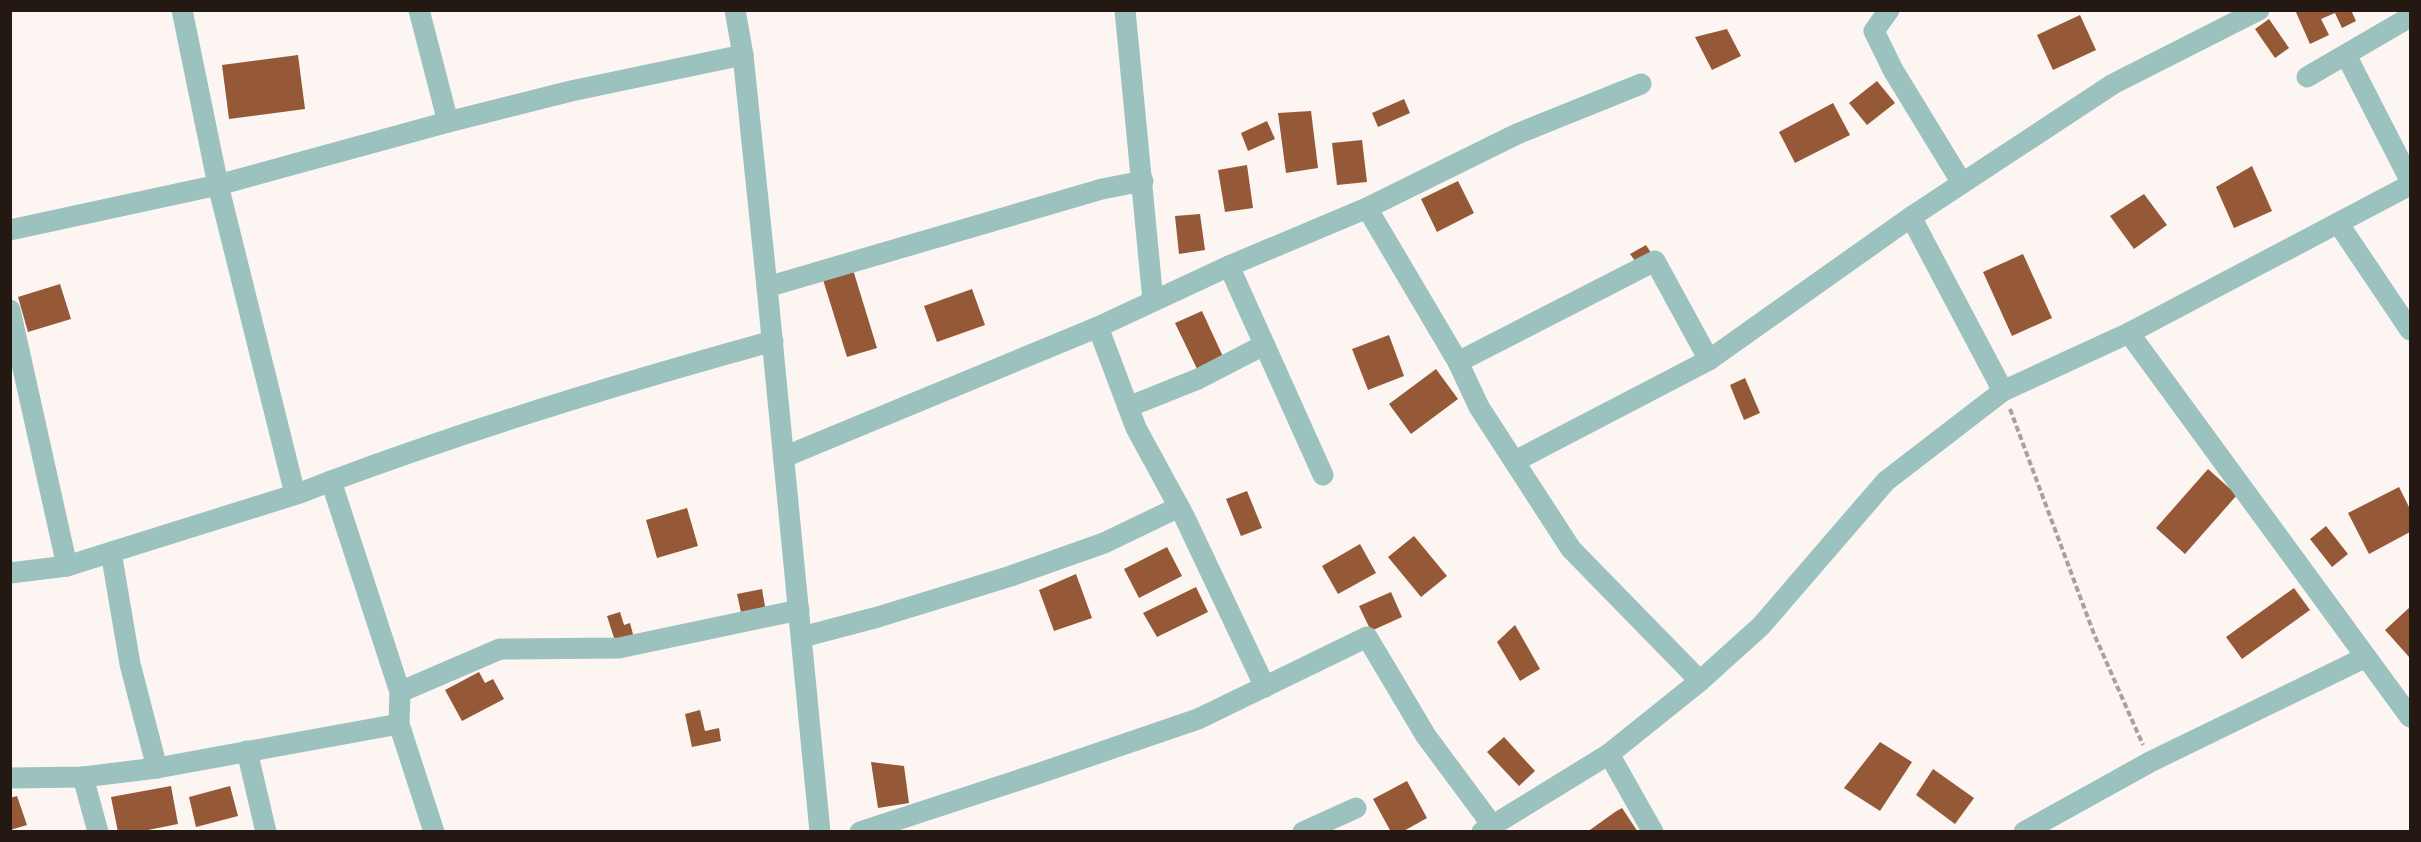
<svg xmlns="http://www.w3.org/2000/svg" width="2421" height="842" viewBox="0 0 2421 842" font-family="Rubik,sans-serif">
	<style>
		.building { fill: #965938 }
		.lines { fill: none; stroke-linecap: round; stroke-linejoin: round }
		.path { stroke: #aaa19d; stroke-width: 4; stroke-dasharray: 6 3; stroke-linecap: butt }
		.minor { stroke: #9bc2bf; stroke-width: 21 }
	</style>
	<rect width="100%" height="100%" fill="#fcf5f1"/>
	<g class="building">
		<polygon points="2295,10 2351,10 2356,21 2342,28 2335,13 2321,19 2329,35 2310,44"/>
		<polygon points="2080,15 2096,50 2053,70 2037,35"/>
		<polygon points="2269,19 2289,48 2275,58 2255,29"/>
		<polygon points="1727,29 1741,56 1712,70 1695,37"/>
		<polygon points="298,55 305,109 229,119 222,65"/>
		<polygon points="1877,81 1895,103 1867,125 1849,103"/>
		<polygon points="1404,99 1410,113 1378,127 1372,113"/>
		<polygon points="1833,103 1850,135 1795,163 1779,132"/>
		<polygon points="1311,111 1318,168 1286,173 1278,113"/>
		<polygon points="1267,121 1275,139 1248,151 1241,133"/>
		<polygon points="1362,140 1367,182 1337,185 1332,143"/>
		<polygon points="1247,165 1253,208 1225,212 1218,170"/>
		<polygon points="2252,166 2272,211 2234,228 2216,187"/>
		<polygon points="1458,181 1474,213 1437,232 1421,199"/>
		<polygon points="2144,194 2167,225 2134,249 2110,216"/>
		<polygon points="1200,214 1205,250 1179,254 1175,216"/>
		<polygon points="1646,245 1653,256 1639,266 1630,254"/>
		<polygon points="2023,254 2052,318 2012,336 1983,272"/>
		<polygon points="850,260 877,348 847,357 820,270"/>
		<polygon points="60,284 71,319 28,332 18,297"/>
		<polygon points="972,289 985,325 937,342 924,306"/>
		<polygon points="1202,311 1225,361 1199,373 1175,323"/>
		<polygon points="1389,335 1404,376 1368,390 1352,349"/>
		<polygon points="1436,369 1458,399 1411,434 1389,404"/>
		<polygon points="1745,378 1760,413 1744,420 1730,385"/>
		<polygon points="2208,469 2237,495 2185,554 2156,528"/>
		<polygon points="2399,487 2410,509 2410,532 2369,554 2348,513"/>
		<polygon points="1247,491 1262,528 1241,536 1226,499"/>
		<polygon points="687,508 698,546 657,558 646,520"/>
		<polygon points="2326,526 2348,554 2332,567 2310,539"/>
		<polygon points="1414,536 1447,576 1421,597 1388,557"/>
		<polygon points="1360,544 1376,573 1338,594 1322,566"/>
		<polygon points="1167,547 1182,576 1139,598 1124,569"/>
		<polygon points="1076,574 1092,618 1054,631 1039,590"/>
		<polygon points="1196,587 1208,612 1157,637 1143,613"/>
		<polygon points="2294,588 2310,610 2242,659 2226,637"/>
		<polygon points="762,589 766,612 742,617 737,594"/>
		<polygon points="1391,592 1402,617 1371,631 1359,606"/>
		<polygon points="2410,607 2410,658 2385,630"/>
		<polygon points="620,612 624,625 630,623 634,638 616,644 607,616"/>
		<polygon points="1515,625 1540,669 1520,681 1497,642"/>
		<polygon points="479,672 485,683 493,679 504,699 462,721 445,690"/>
		<polygon points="700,710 705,731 719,728 721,741 692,747 685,714"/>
		<polygon points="1504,737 1535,771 1519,786 1487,752"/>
		<polygon points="1880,742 1912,762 1880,811 1844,788"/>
		<polygon points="871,762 904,766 909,803 878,808"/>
		<polygon points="1933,769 1974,798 1955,824 1916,795"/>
		<polygon points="1407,781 1427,818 1402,832 1391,832 1373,799"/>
		<polygon points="171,786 178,824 138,832 118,832 111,797"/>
		<polygon points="230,786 238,816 196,827 189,797"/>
		<polygon points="17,796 27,825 10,830 10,798"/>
		<polygon points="1622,808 1638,832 1587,832 1615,812"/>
	</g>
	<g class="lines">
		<polyline class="path" points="2010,409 2094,634 2143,745"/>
		<g class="minor">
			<polyline points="182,10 218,185 295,494"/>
			<polyline points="419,10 448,122"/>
			<polyline points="735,10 743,55 767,287 820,832"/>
			<polyline points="1125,10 1153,301"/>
			<polyline points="1889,10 1874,31 1893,70 1962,183"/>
			<polyline points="2346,55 2410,180"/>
			<polyline points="2307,77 2410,17"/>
			<polyline points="1367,208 1458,362 1479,407 1571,549 1700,681"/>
			<polyline points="1911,217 2003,391"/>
			<polyline points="2338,223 2410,330"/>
			<polyline points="10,230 218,185 448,122 571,91 743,55"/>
			<polyline points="1229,266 1323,475"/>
			<polyline points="767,287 1102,189 1143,181"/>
			<polyline points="10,310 67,566"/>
			<polyline points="1098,327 1136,428 1184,516 1265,687"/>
			<polyline points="2129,333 2410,717"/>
			<polyline points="1458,362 1655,261 1709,360"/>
			<polyline points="1128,407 1198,379 1264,345"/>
			<polyline points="784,457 1098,327 1229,266 1367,208 1517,134 1641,84"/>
			<polyline points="1515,461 1709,360 1911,217 2113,84 2259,10"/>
			<path d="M331 481C476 427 624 382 773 341"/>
			<polyline points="111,552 130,664 157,768"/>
			<polyline points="10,573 67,566 300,493 331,481 400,692 399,724 434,832"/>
			<polyline points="802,637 878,617 1011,576 1104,543 1179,507"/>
			<polyline points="400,692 500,649 619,648 799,610"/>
			<polyline points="247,751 266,832"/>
			<polyline points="1609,754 1653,832"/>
			<polyline points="83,777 98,832"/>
			<polyline points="10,778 83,777 157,768 399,724"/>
			<polyline points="860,832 1040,773 1198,719 1367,637 1426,736 1492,825"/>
			<polyline points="1303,832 1356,808"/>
			<polyline points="1482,832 1609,754 1700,681 1761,626 1886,481 2003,391 2129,333 2410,185"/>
			<polyline points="2024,832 2150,762 2366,657"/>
		</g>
	</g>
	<rect width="2421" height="842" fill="none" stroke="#231812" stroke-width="24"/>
</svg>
